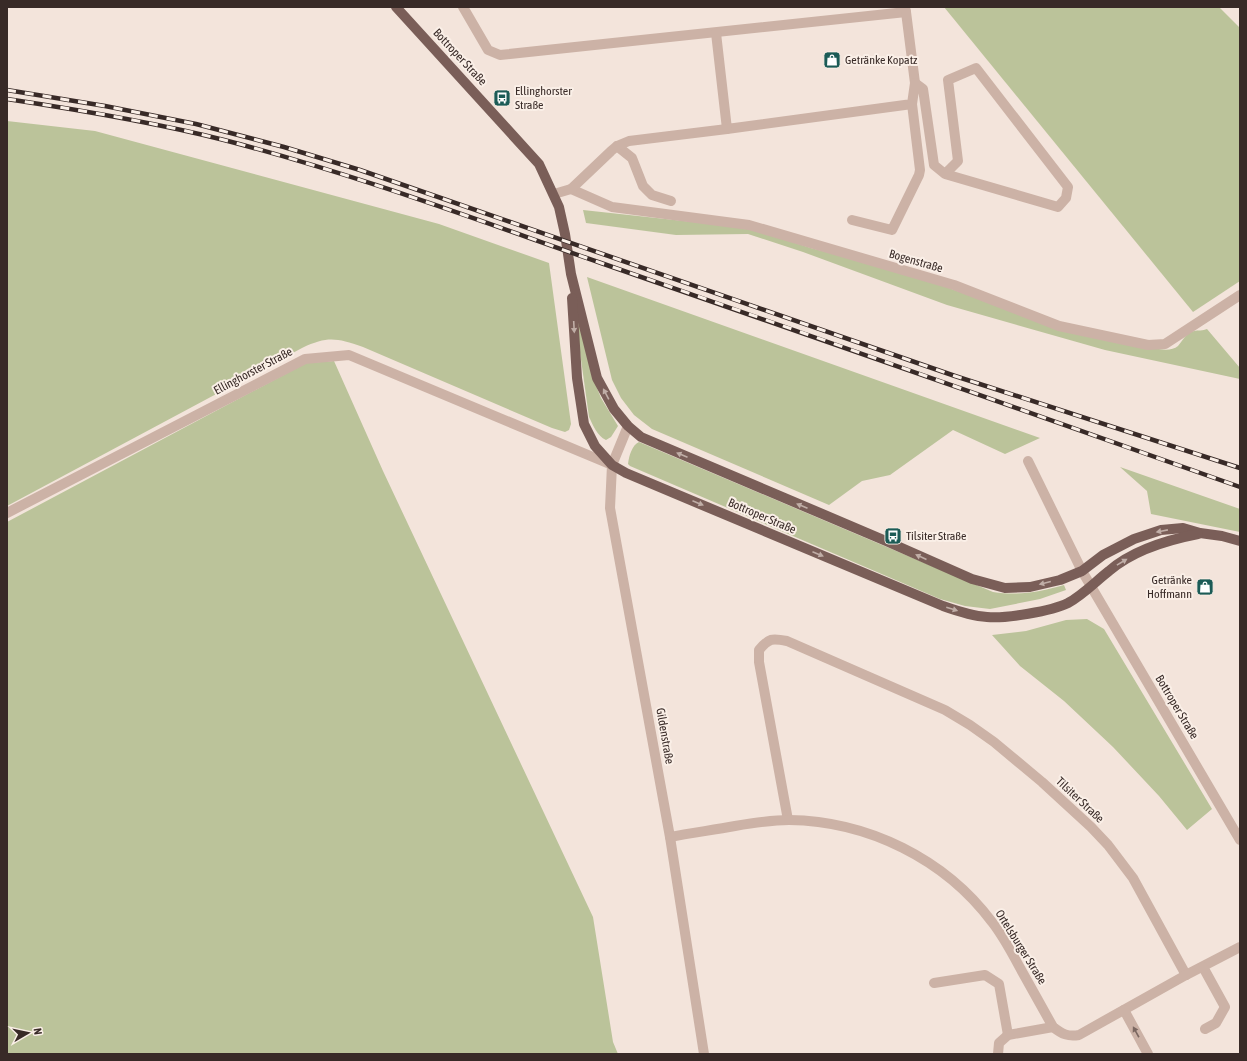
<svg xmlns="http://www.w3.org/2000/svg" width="1247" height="1061" viewBox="0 0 1247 1061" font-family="'Asap Condensed',sans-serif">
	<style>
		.green { fill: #bbc39a }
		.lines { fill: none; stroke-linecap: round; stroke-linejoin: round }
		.minor { stroke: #ccb2a6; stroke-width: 10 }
		.major { stroke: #7a5e58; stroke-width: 10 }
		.rail-casing { stroke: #382a27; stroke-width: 4.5 }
		.rail { stroke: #faefe7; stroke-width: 3; stroke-dasharray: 9; stroke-linecap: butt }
		.oneway { fill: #c0aea7 }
		.oneway2 { fill: #7b6760 }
		.labels { text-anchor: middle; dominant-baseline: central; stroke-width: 4; stroke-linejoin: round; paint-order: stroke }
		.street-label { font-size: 12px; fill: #382a27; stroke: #faefe7 }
		.poi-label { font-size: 12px; fill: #382a27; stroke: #faefe7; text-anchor: start }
	</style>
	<rect width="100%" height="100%" fill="#f3e4db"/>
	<g class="green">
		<polygon points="944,7 1219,7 1240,28 1240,281 1193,312"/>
		<path d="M7 121 95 131 439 224 549 263 571 424 569 430 565 432 552 428 363 347C336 338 328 336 302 348L7 506Z"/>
		<path d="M583 210 748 228 811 248 920 277 957 291 1146 347C1155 348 1170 353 1178 346 1183 340 1186 333 1194 331 1198 330 1203 331 1207 329L1240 368V379L1105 350 947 305 803 252 748 234 676 235 586 223Z"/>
		<polygon points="587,277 1040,438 1005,454 953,430 890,475 862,481 829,505 652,429 634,415 621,398 612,380"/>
		<path d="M573 302 597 388 601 398 618 426 611 437 606 440C597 436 593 425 589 417Z"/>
		<polygon points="334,361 383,471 593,917 613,1042 618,1054 7,1054 7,522 306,363"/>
		<path d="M639 442 993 592C1018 596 1039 592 1064 585L1066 590 1040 599 990 609 965 606 940 599 630 466 628 464C629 456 632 445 639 442Z"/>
		<polygon points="1120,467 1240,509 1240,532 1151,514 1147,491"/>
		<polygon points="1087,619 1104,629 1212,809 1187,830 1159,796 1113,747 1064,701 1020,666 992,635 1026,631 1066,620"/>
	</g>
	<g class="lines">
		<g class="minor">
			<polyline points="463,7 488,50 500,55 906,12 905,7"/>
			<polyline points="906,12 915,83"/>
			<polyline points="716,33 727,129 912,104 915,83 923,89 934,165 945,174 1058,207 1066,198 1068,187 976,68 948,80 958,161 945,174"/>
			<polyline points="617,146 632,158 643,186 652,195 671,201"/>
			<polyline points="571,189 612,207 749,225 954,285 1059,326 1148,345 1165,344 1240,295"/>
			<polyline points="554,194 571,189 611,151 617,146 629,141 727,129"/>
			<polyline points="852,220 892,230 919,175 920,170 912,104"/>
			<polyline points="628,426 612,465 610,508 670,837 704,1054"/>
			<polyline points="1028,461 1082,571 1240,840"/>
			<polyline points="7,513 305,359 349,355 612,465"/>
			<path d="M788 820 759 662V650C769 638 772 638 787 641L945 710 970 725 994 742 1042 782 1091 827 1108 845 1133 878 1186 975"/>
			<path d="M670 837C691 833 713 830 735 826 753 823 771 820 789 820 868 821 945 859 992 922 1003 936 1011 951 1019 966 1030 986 1042 1007 1053 1027 1062 1034 1068 1037 1079 1035L1186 975 1240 947"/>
			<polyline points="1203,967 1225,1007 1216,1023 1205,1029"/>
			<polyline points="934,983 985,975 999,984 1008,1035"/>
			<polyline points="1124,1010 1148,1054"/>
			<polyline points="998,1054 999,1043 1008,1035 1053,1027"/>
		</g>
		<g class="major">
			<polyline points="396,7 539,164 559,207 565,234 571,274 597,378 614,409 628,426 641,437 886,541 972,579 1005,588 1030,587 1060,580 1082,571 1103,555 1134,539 1161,530 1183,528 1200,533 1222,536 1240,541"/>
			<path d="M572 298 577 378 584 424 595 446 612 465 626 473 943 606C957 611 972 616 987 617 1005 619 1052 611 1068 603 1083 595 1096 581 1109 571 1133 550 1167 540 1198 534"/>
		</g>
		<g class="rail-casing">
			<g id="rail">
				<polyline points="7,90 105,106 196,124 284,147 360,170 955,376 1240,468"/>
				<path d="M7 99C80 110 153 122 224 140 352 173 477 220 601 263 815 336 1027 412 1240 487"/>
			</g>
		</g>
		<use href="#rail" class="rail"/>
	</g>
	<defs><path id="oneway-solid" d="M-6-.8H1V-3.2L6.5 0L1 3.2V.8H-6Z"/></defs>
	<g class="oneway">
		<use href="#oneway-solid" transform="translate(574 327) rotate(87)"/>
		<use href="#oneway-solid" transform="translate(606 394) rotate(-118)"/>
		<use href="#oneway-solid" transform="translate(682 455) rotate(-157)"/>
		<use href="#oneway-solid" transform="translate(698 503) rotate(23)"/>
		<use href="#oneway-solid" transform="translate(802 506) rotate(-157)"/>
		<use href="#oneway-solid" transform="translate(1162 531) rotate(169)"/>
		<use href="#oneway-solid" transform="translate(818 554) rotate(23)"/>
		<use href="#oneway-solid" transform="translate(921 557) rotate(-156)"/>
		<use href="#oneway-solid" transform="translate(1122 562) rotate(-31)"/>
		<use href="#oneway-solid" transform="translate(1045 583) rotate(166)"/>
		<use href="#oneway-solid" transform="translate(952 609) rotate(17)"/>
	</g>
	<use class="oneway2" href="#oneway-solid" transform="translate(1136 1032) rotate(-119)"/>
	<defs>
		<g id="shop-square" transform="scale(0.9)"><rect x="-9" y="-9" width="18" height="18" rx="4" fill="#1b5b56" stroke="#faefe7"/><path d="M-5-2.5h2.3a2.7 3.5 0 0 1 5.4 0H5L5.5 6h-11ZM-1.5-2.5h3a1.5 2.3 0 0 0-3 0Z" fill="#fff"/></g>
		<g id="bus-square" transform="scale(0.9)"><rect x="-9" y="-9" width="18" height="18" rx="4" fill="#1b5b56" stroke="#faefe7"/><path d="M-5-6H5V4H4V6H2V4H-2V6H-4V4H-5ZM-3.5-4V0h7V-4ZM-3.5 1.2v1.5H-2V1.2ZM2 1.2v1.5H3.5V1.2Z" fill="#fff"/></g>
	</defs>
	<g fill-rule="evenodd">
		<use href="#shop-square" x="832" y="60"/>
		<use href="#bus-square" x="502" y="98"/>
		<use href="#bus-square" x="893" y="536"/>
		<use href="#shop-square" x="1205" y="587"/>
	</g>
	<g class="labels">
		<g class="street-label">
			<text transform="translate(460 57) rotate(47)">Bottroper Straße</text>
			<text transform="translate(916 261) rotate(16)">Bogenstraße</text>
			<text transform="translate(253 371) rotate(-28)">Ellinghorster Straße</text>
			<text transform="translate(762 516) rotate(23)">Bottroper Straße</text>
			<text transform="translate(1177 707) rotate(59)">Bottroper Straße</text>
			<text transform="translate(665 736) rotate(80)">Gildenstraße</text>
			<text transform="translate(1080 800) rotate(43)">Tilsiter Straße</text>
			<text transform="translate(1021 947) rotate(58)">Ortelsburger Straße</text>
		</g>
		<g class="poi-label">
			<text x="845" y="60">Getränke Kopatz</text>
			<text x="515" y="91">Ellinghorster<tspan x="515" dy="14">Straße</tspan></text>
			<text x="906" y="536">Tilsiter Straße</text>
			<text x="1192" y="580" text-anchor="end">Getränke<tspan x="1192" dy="14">Hoffmann</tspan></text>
		</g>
	</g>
	<rect width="1247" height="1061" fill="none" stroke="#382a27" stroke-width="16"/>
	<g transform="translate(28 1033) rotate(81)" stroke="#faefe7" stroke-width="3" paint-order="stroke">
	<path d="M0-3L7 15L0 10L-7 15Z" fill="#382a27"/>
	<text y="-6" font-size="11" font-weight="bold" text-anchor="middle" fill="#382a27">N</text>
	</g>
</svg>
